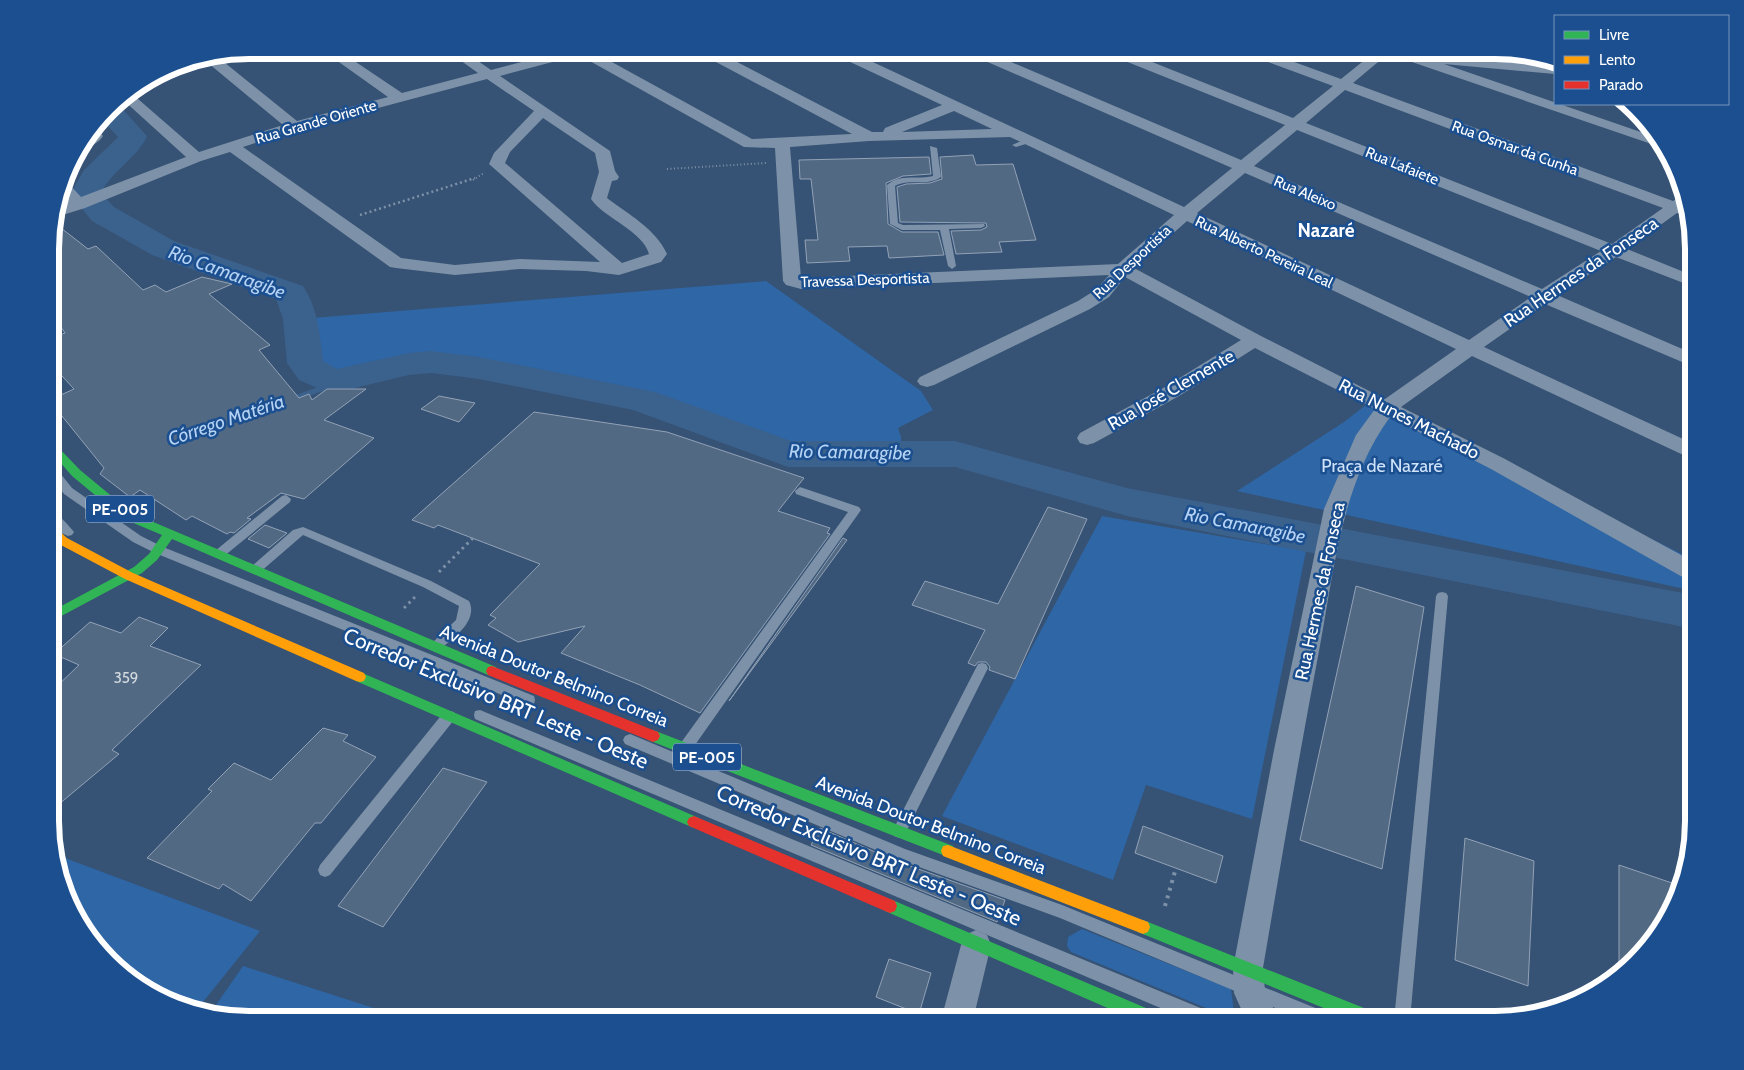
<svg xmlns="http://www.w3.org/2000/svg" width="1744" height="1070" viewBox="0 0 1744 1070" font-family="Cabin,sans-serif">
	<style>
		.green { fill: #2f66a5 }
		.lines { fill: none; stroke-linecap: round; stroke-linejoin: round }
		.stream { stroke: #3b618d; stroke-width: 5.5 }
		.river { fill: #3b618d; fill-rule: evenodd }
		.building { fill: #526984; stroke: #92a2b6 }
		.path-far3 { stroke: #7d92a8; stroke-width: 2; stroke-dasharray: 1 2.5; stroke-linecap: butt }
		.path-far2 { stroke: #7d92a8; stroke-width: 2.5; stroke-dasharray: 2 3; stroke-linecap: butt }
		.path-far1 { stroke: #7d92a8; stroke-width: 3; stroke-dasharray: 2.5 4; stroke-linecap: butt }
		.path { stroke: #7d92a8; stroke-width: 4; stroke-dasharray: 3 5; stroke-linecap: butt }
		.lane { fill: #7d92a8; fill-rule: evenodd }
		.street { fill: #7d92a8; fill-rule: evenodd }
		.fast { fill: #30b455; fill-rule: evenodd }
		.slow { fill: #ff9f0a; fill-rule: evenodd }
		.jam { fill: #e5322d; fill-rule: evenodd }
		.labels { text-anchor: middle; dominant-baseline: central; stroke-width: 5; stroke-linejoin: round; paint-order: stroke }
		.far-street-label { font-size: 15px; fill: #fff; stroke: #1b4f8f }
		.number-label { font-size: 15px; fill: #d4dae0 }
		.shield { fill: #1b4f8f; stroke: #bbcadd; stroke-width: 1 }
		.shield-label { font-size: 16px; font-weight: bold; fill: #fff }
		.street-label { font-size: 18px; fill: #fff; stroke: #1b4f8f }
		.park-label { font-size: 18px; fill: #cfe3fa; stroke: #1b4f8f }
		.far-district-label { font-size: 19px; font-weight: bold; fill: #fff; stroke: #1b4f8f }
		.water-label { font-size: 19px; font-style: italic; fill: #b5d3f5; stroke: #1b4f8f }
		.near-street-label { font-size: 21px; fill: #fff; stroke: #1b4f8f }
		.rim { fill: none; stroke: #fff; stroke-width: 6 }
	</style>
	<rect width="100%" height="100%" fill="#365274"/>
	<g class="green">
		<path d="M766 281 921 391 933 410 898 428 901 437V454H788L642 400 479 368 431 362 381 370 337 383C295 366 307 358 300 319Z"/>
		<polygon points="1371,401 1694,560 1694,591 1237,491 1344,422"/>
		<polygon points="1102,516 1306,551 1252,819 1146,785 1113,880 942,816"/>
		<polygon points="54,853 73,861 260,931 195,1012 149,993 83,931"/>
		<polygon points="1082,929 1231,989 1235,1020 1071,952 1067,946 1068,937"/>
		<polygon points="243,966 411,1020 249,1020 209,1015"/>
	</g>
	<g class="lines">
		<polyline class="stream" points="290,400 337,383"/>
		<path class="river" d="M114 104 119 105 147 136C137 159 112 170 101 193L114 207 174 241 303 286C318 308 320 336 323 361L337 369 409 353 431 351 479 357 655 392 791 441H955L1127 488 1694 595V629L1127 516 955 467H788L633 410 479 379 431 373 409 375 359 387 337 395 324 391 299 380 287 363 283 319 276 299 152 255 92 221 70 194 84 170 118 137 102 120Z"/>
	</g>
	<g class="building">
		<polygon points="973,155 976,165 1013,164 1036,240 999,242 1002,252 956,254 951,231 981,230 987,227 986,223 900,222 897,187 906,184 930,183 942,179 940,157"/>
		<polygon points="929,157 931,174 903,176 886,183 888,224 902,232 938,232 944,255 889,258 887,246 848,247 850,261 807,263 805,240 818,240 811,179 800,179 799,160"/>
		<polygon points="52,221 88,249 96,246 143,290 155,285 166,292 202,277 232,284 209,294 270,345 259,350 299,398 309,394 312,400 327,389 366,389 324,420 374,438 304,499 281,493 247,518 251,519 234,533 230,532 227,534 192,516 186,520 140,490 130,497 100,474 104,468 62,416 52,421 52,399 74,389 52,365 52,338 65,333 52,314"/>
		<polygon points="439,396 475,403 459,422 421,409"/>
		<polygon points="534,412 667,432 804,478 778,511 830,528 827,533 830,534 700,713 640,685 561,653 585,626 518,642 488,625 496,618 490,615 540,564 438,525 434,528 412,520"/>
		<polygon points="1048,507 1087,519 1015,679 989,670 990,667 986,662 978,662 975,666 968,663 985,630 912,605 925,581 998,604"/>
		<polygon points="265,525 287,533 269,548 248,539"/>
		<polygon points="843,538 847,540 729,701"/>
		<polygon points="1356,586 1424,607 1382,869 1300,840"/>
		<polygon points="139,617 168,628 150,646 201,665 112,750 119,754 52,810 52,691 79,665 54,654 90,622 121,633"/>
		<polygon points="323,728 348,735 343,741 376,757 321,823 315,823 251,901 223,884 219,889 147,858 212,791 208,789 234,763 271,780"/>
		<polygon points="443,768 487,782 383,927 338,906"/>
		<polygon points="1143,826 1223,856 1216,883 1135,853"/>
		<polygon points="820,828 896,861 1005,900 997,922 811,845"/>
		<polygon points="1465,838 1534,861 1528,986 1455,960"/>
		<polygon points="1619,865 1672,883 1672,904 1667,921 1636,961 1619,974"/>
		<polygon points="889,959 931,973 919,1014 876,997"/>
	</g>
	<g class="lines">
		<g class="path-far3">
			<polyline points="667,169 766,163"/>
			<polyline points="473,180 484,173"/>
		</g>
		<polyline class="path-far2" points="360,215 475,178"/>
		<g class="path-far1">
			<polyline points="439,572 473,538"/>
			<polyline points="404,608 416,596"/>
		</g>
		<polyline class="path" points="1165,906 1176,868"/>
		<g class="lane">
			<polygon points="1026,139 1029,139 1029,143 1016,147 1012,145"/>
			<path d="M930 146 937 148 941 177C927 187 909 178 895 186L898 223 903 225 984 224 985 226 981 228 949 229 956 266 952 269 948 266 940 230H902L890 224 887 185C900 173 918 180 933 176Z"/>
			<polygon points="52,467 56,468 72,488 141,536 163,547 534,696 535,700 534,704 529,705 524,704 155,553 133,542 64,494 52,478"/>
			<polygon points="800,487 859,507 861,510 690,752 685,754 680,752 678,748 680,744 848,512 796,494 795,491"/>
			<polygon points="286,495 291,499 290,502 223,557 215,557 213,554 215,551 282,496"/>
			<path d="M52 512C59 514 69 526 74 532L72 535 68 536 59 532 52 523Z"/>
			<path d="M303 527 431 581 469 601C479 621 452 639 439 650L435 652 431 650 429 647 431 644 456 620 459 606 423 587 303 535 259 573H251L249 570 251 567 293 530Z"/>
			<polygon points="1442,592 1446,593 1448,596 1410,1020 1394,1020 1436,596 1438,593"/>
			<polygon points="982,663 986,664 988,668 904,836 899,838 894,836 892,832 894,828 978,664"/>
			<polygon points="480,710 1215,1014 1217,1020 1189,1020 475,719 474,715 475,711"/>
			<polygon points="449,711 454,712 455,716 454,720 330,875 325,877 320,875 318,870 320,865 444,712"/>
			<polygon points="630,734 905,849 1062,905 1330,1014 1332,1020 1304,1020 1060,918 897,859 625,744 623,740 625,736"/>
		</g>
		<g class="street">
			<path d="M322 50H338L402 93 478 73 446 50H462L491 70 568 50H590L752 139 852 134 699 53 697 50H714L872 132H883L885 128 942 105 831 53 829 50H847L1184 207 1232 168 967 53 965 50H983L1241 160 1285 125 1105 53 1103 50H1122L1293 118 1333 86 1244 53 1242 50H1261L1341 79 1377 50H1395L1435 61 1436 57 1441 56 1555 66V74L1444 64 1661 139 1666 149 1409 61 1384 57 1353 83 1673 201 1685 194 1689 214 1684 215 1677 213 1627 249 1694 276V287L1616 257 1557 295 1694 354V367L1545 304 1484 347 1694 444V460L1472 356 1401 407 1505 459 1694 562V581L1686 579 1491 469 1390 417C1341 484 1334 572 1319 651 1299 756 1281 862 1263 968L1265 991 1279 1020H1246L1234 993 1233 968 1274 750 1324 509 1356 435 1375 409 1255 348 1179 396 1116 431 1094 443 1087 445 1080 443 1077 438 1080 433 1165 387 1241 340 1125 277 1109 297 1090 309 934 385 927 387 920 385 917 381 920 377 1078 301 1097 289 1109 275 801 289 786 285 783 281 775 148 744 147 579 55 500 76 610 151 615 171 619 177 617 180 612 181 607 198C628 214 656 229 667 254L661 262 619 275 586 271 520 269 455 275 396 268 390 267 230 152 201 161 85 208 53 218 57 207 68 202 61 194 64 183 69 184 81 197 186 157 121 98 130 92 199 152 283 125 208 63 164 75 159 74 173 65 219 56V58L297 121 388 97ZM487 79 534 111 494 153 489 164 600 262 520 259 455 265 401 258 243 147 299 129ZM1345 90 1663 208 1612 244 1306 123ZM954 111 992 129 902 132ZM543 118 595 153 599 172 591 199C604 218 643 231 649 254L622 263 505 163 510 152ZM1297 130 1601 251 1542 289 1254 166ZM1010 137 1174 215 1118 264 801 278 790 147 869 141ZM1245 173 1531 297 1469 340 1197 213ZM1187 221 1456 349 1385 399 1261 336 1134 268Z"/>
			<path d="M96 127 103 136C99 143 89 148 81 148Z"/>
			<polygon points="976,930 987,935 991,945 973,1020 941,1020 961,945 965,935"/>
		</g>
		<g class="fast">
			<polygon points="52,444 56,445 80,470 132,513 496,667 498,671 496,675 492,676 488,675 172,539 157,560 142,573 52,621 52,611 134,567 149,554 162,535 124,519 72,476 52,453"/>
			<polygon points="360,672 699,818 701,822 699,826 694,828 689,826 356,681 354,677 356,673"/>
			<polygon points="653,730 953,846 955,851 953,856 948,857 648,740 646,736 648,732"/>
			<polygon points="890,899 1160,1014 1162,1020 1135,1020 885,911 883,906 885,901"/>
			<polygon points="1143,920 1379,1014 1381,1020 1353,1020 1138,932 1136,927 1138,922"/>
		</g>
		<g class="slow">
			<polygon points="52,527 56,528 67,538 133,573 364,673 366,677 364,681 360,682 356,681 125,579 59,544 52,537"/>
			<polygon points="948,845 1148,922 1150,927 1148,932 1143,934 943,856 941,851 943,846"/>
		</g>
		<g class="jam">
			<polygon points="492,666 658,732 660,736 658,740 653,742 648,740 488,675 486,671 488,667"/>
			<polygon points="694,816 895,901 897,906 895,911 890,913 885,911 689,826 687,822 689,818"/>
		</g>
	</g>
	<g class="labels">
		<g class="far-street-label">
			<text transform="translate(316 122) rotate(-16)">Rua Grande Oriente</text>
			<text transform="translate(1515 148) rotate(20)">Rua Osmar da Cunha</text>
			<text transform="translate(1402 166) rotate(22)">Rua Lafaiete</text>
			<text transform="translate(1305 193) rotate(23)">Rua Aleixo</text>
			<text transform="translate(1264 252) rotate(25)">Rua Alberto Pereira Leal</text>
			<text transform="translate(1132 262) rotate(-43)">Rua Desportista</text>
			<text transform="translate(865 280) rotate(-2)">Travessa Desportista</text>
		</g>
		<g class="number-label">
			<text x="126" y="678">359</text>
		</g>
		<g class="shield">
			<rect x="86" y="495.5" width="68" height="27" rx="4"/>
			<rect x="673" y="743.5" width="68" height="27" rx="4"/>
		</g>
		<g class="shield-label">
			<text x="120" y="509">PE-005</text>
			<text x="707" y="757">PE-005</text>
		</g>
		<g class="street-label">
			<text transform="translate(1581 272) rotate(-34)">Rua Hermes da Fonseca</text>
			<text transform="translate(1171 390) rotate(-30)">Rua José Clemente</text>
			<text transform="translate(1409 419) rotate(27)">Rua Nunes Machado</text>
			<text transform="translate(1320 591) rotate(-78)">Rua Hermes da Fonseca</text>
			<text transform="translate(554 676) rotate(22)">Avenida Doutor Belmino Correia</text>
			<text transform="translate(931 825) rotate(21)">Avenida Doutor Belmino Correia</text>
		</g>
		<g class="park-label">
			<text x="1382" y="466">Praça de Nazaré</text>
		</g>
		<g class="far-district-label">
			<text x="1326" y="230">Nazaré</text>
		</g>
		<g class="water-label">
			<text transform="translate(227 272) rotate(20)">Rio Camaragibe</text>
			<text transform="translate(226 420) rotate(-19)">Córrego Matéria</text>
			<text transform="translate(850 452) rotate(1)">Rio Camaragibe</text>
			<text transform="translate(1245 525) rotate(11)">Rio Camaragibe</text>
		</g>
		<g class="near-street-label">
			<text transform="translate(496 698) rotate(23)">Corredor Exclusivo BRT Leste - Oeste</text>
			<text transform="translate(869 855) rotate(23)">Corredor Exclusivo BRT Leste - Oeste</text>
		</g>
	</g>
	<path d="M0 0H1744V1070H0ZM249 59H1495A190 190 0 0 1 1685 249V821A190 190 0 0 1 1495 1011H249A190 190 0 0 1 59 821V249A190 190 0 0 1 249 59Z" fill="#1b4f8f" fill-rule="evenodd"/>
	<path class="rim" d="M249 59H1495A190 190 0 0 1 1685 249V821A190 190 0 0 1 1495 1011H249A190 190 0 0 1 59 821V249A190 190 0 0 1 249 59Z"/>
	<rect x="1554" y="15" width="175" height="90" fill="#1b4f8f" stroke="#7695bc"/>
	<rect x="1564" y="31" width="25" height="8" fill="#30b455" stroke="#7695bc"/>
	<text x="1599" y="40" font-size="15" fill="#ffffff">Livre</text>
	<rect x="1564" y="56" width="25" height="8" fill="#ff9f0a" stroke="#7695bc"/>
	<text x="1599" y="65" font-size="15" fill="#ffffff">Lento</text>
	<rect x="1564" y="81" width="25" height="8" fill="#e5322d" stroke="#7695bc"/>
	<text x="1599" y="90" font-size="15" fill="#ffffff">Parado</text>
</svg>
